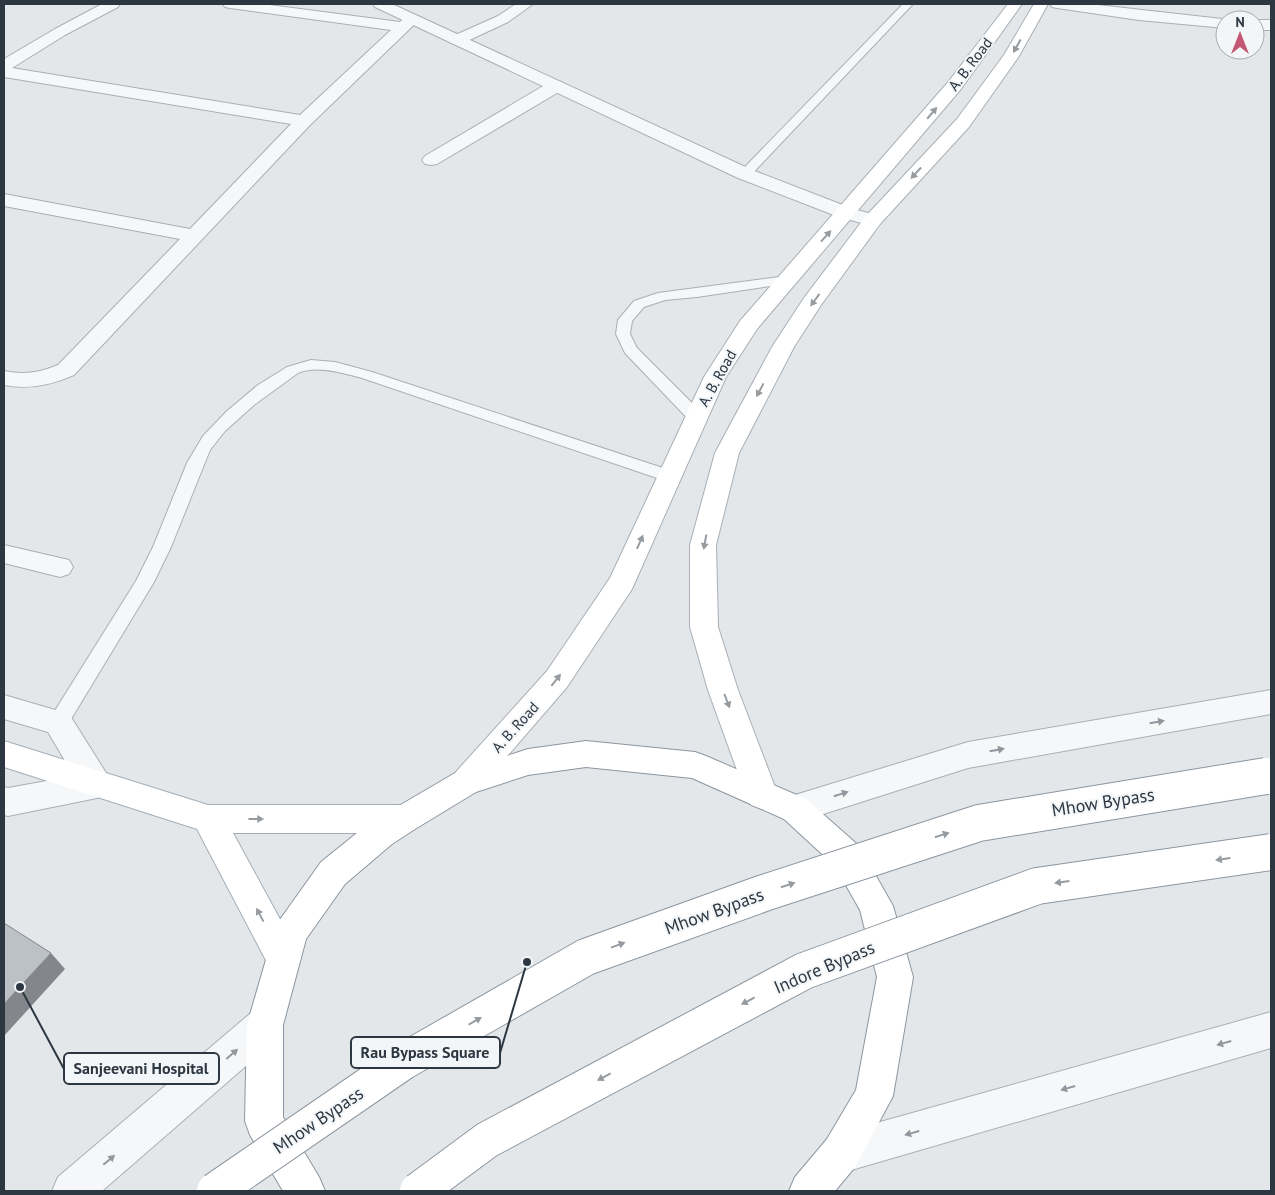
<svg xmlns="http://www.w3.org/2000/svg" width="1275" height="1195" viewBox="0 0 1275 1195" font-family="'PT Sans',sans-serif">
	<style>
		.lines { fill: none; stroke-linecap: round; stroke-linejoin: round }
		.service-casing { stroke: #a9afb4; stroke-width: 2 }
		.minor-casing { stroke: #a9afb4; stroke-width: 2 }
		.tertiary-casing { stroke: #a9afb4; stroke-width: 2 }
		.secondary-casing { stroke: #a9afb4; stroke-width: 2 }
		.primary-casing { stroke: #a4adb5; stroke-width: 2 }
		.trunk-casing { stroke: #8c96a0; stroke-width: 2 }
		.service { fill: #f6f7f9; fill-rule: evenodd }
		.minor { fill: #f6f7f9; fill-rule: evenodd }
		.tertiary { fill: #f6f7f9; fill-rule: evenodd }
		.secondary { fill: #fff; fill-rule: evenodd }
		.primary { fill: #fff; fill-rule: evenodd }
		.trunk { fill: #fff; fill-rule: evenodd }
		.trunk-bridge-far1-casing { stroke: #8c96a0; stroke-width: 30; stroke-linecap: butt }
		.trunk-bridge-casing { stroke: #8c96a0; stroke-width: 38; stroke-linecap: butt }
		.trunk-bridge-far1 { stroke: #fff; stroke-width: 28 }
		.trunk-bridge { stroke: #fff; stroke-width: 36 }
		.shaded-wall { fill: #83878b }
		.building { fill: #bbc1c7; stroke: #83878b }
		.oneway { fill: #969ba0 }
		.oneway2 { fill: #92979d }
		.labels { text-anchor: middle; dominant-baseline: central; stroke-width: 4; stroke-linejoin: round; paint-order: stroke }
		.street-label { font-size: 15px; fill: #2d3741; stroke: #f3f6f8 }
		.near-street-label { font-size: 18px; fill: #2d3741; stroke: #f3f6f8 }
		.leader { fill: none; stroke: #2d3741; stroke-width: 2 }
		.callout-dot { fill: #2d3741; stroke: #f3f6f8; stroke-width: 2 }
		.callout { fill: #f3f6f8; stroke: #2d3741; stroke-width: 2 }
		.callout-label { font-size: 16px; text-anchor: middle; font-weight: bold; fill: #2d3741 }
	</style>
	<rect width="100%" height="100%" fill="#e4e7ea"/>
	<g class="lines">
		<g class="service-casing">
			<g id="service">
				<polygon points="903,4 913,4 749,177 741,177 739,174 741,171"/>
				<polygon points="786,276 791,277 793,280 791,283 697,297 665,300 644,307 632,321 630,334 637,348 702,413 704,417 702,421 696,422 690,421 625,353 616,334 618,320 634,301 658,293"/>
				<path d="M311 360 335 362 372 372 675 472 677 476 675 480 669 482 663 480 362 378C341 373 319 365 298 373L254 405 225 431 210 450 171 547 154 582 65 729 58 731 51 729 48 723 51 717 136 581 153 547 187 463 203 436 227 411 258 385 287 367Z"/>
			</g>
		</g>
		<g class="minor-casing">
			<g id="minor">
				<path d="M102 4H120L118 7 65 35 12 68 300 115 391 30 230 8 225 7 223 4H262L400 22C406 16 409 14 417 16L420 19 310 125 74 375C51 385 29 390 4 385V371C24 375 39 373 58 365L180 239 4 206V194L190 229 291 124 4 77V59L55 29Z"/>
				<polygon points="516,4 533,4 508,22 463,43 451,43 449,40 451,37 498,16"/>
				<polygon points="1050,4 1089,4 1231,20 1225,20 1225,28 1139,20 1057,8 1052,7"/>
				<rect x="1255" y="20" width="16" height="10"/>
				<polygon points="556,81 562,82 564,86 562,90 437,164 431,165 425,164 422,160 425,156 550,82"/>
				<polygon points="4,545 69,560 73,567 69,574 60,577 4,563"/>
				<polygon points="4,695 69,714 108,776 113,785 108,794 97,798 8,816 4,815 4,787 8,788 74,776 48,732 4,719"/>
			</g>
		</g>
		<g class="tertiary-casing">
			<g id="tertiary">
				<polygon points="373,4 392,4 752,170 853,209 880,216 883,220 880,224 873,226 839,217 738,178 375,7"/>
				<polygon points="1271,690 1271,714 968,768 795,823 784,819 779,809 784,799 795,795 968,742"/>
				<polygon points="265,1007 278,1012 283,1025 278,1038 102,1191 52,1191 58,1177 252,1012"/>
				<polygon points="1271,1012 1271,1048 841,1173 827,1167 821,1153 827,1139 841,1133"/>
			</g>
		</g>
		<g class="secondary-casing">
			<g id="secondary">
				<polygon points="1008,4 1022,4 961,89 757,329 726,377 632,589 567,687 477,791 466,795 455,791 450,782 455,773 547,671 610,578 704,377 740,321 949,81"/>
				<polygon points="1034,4 1048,4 1019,56 969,127 880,224 821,305 794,347 739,453 716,545 718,627 738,690 778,795 773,805 762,809 751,805 746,795 708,690 690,627 690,545 715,453 772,347 804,298 866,216 957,119 1004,55"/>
			</g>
		</g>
		<g class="primary-casing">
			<polygon id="primary" points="4,741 208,805 404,805 415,809 420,819 415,829 404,833 233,833 301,958 295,970 283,975 271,970 197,829 4,767"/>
		</g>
		<g class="trunk-casing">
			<polygon id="trunk" points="586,741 695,752 706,756 806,799 859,846 893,906 913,977 893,1096 855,1167 835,1191 789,1191 795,1177 827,1139 856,1090 877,977 860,910 835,866 784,819 692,778 586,767 528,775 476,792 415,829 392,844 345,884 306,939 283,1025 283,1117 319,1177 325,1191 283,1191 250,1135 245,1121 247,1025 274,932 279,921 321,862 368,824 455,773 528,749"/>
		</g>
		<use href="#service" class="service"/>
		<use href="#minor" class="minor"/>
		<use href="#tertiary" class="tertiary"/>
		<use href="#secondary" class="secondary"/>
		<use href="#primary" class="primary"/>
		<use href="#trunk" class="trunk"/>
		<g class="trunk-bridge-far1-casing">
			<polyline id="trunk-bridge-far1" points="1259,777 1271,775"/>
		</g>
		<g class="trunk-bridge-casing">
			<g id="trunk-bridge">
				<polyline points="215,1191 404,1061 586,957 764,893 979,823 1266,776"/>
				<polyline points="418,1191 487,1140 804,971 1037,886 1271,852"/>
			</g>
		</g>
		<use href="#trunk-bridge-far1" class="trunk-bridge-far1"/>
		<use href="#trunk-bridge" class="trunk-bridge"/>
	</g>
	<polygon class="shaded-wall" points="51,953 65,969 4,1036 4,1004"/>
	<polygon class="building" points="4,923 51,953 4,1004"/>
	<defs><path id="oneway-solid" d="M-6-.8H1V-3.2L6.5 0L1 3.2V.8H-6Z" transform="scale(1.25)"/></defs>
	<g class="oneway">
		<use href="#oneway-solid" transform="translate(1017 46) rotate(119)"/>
		<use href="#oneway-solid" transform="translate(932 113) rotate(-50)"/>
		<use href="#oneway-solid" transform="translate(916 173) rotate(133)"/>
		<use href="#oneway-solid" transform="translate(826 236) rotate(-48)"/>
		<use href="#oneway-solid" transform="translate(815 300) rotate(126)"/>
		<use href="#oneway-solid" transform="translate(760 390) rotate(118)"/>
		<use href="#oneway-solid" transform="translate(640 542) rotate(-66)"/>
		<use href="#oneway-solid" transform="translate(705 542) rotate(100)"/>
		<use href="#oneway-solid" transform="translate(556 680) rotate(-52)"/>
		<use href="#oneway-solid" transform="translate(727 701) rotate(69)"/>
		<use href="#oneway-solid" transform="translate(256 819)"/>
		<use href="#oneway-solid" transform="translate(942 835) rotate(-18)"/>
		<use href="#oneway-solid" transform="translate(1223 859) rotate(172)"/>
		<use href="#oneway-solid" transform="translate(1062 882) rotate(172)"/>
		<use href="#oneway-solid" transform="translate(788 885) rotate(-18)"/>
		<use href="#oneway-solid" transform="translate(260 915) rotate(-118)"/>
		<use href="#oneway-solid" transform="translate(618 945) rotate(-20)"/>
		<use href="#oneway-solid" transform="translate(748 1001) rotate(152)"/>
		<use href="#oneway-solid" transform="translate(475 1021) rotate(-30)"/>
		<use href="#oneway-solid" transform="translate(604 1077) rotate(152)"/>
	</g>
	<g class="oneway2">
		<use href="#oneway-solid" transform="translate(1157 722) rotate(-10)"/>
		<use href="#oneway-solid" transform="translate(997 750) rotate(-10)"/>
		<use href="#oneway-solid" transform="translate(841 794) rotate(-17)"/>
		<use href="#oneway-solid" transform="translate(1224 1043) rotate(164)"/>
		<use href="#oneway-solid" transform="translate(232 1054) rotate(-41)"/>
		<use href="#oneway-solid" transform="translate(1068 1088) rotate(164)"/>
		<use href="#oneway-solid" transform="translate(912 1133) rotate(164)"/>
		<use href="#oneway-solid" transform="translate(109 1160) rotate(-40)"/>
	</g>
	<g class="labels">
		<g class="street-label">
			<text transform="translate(970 64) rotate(-53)">A. B. Road</text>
			<text transform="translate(717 378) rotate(-61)">A. B. Road</text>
			<text transform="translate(515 727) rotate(-48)">A. B. Road</text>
		</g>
		<g class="near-street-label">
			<text transform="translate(1103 802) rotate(-9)">Mhow Bypass</text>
			<text transform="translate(714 911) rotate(-20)">Mhow Bypass</text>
			<text transform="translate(824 967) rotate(-23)">Indore Bypass</text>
			<text transform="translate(318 1120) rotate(-34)">Mhow Bypass</text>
		</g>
	</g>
	<path class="leader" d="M527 962L500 1053M20 987L64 1069"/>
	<g class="callout-dot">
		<circle cx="527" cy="962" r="5"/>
		<circle cx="20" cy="987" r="5"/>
	</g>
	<g class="callout">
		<rect x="351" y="1037" width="149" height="31" rx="5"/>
		<rect x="64" y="1053" width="155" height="31" rx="5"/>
	</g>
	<g class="callout-label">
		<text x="425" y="1058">Rau Bypass Square</text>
		<text x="141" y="1074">Sanjeevani Hospital</text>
	</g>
	<rect width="1275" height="1195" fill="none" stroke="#2d3741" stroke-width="10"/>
	<g transform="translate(1240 35)"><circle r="24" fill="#f3f6f8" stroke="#a4aaaf"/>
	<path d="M0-4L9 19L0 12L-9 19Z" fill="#c25674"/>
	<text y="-8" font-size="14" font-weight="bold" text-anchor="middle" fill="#2d3741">N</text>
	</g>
</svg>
